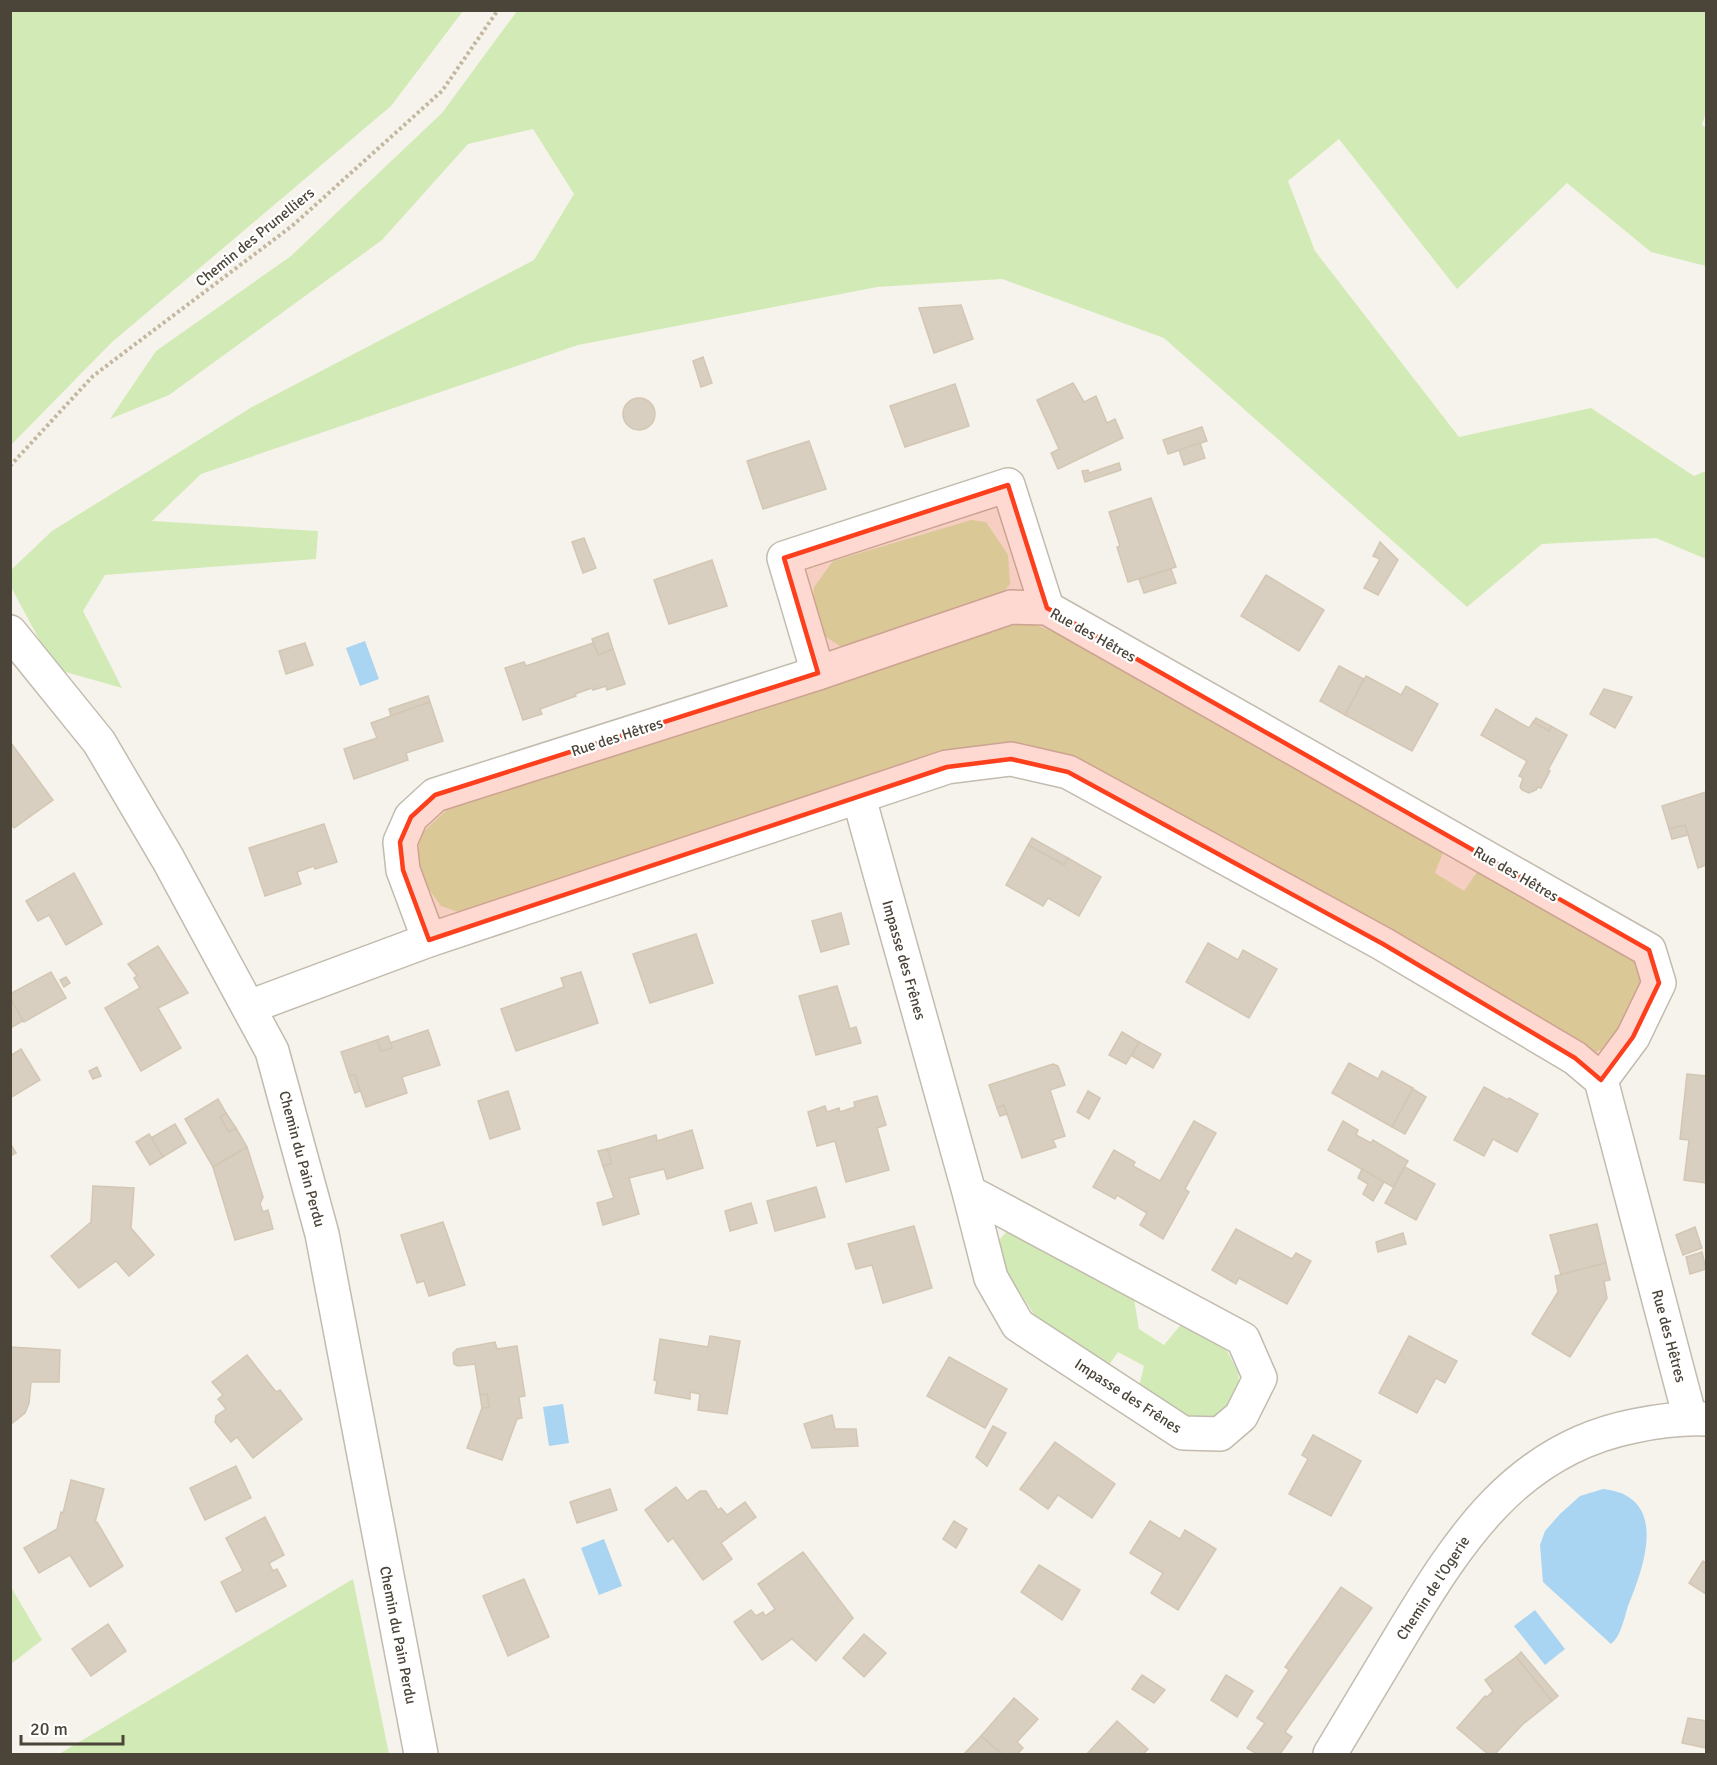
<svg xmlns="http://www.w3.org/2000/svg" width="1717" height="1765" viewBox="0 0 1717 1765" font-family="Signika,sans-serif">
	<style>
		.green { fill: #d2eab5 }
		.water { fill: #a9d4f2 }
		.building { fill: #d8cfc1; stroke: #d3c7b4; stroke-width: 1.5 }
		.lines { fill: none; stroke-linecap: round; stroke-linejoin: round }
		.minor-casing { stroke: #c2bbae; stroke-width: 36 }
		.tertiary-casing { stroke: #c2bbae; stroke-width: 36 }
		.path { stroke: #c4b79f; stroke-width: 4; stroke-dasharray: 3 3; stroke-linecap: butt }
		.minor { stroke: #fff; stroke-width: 33 }
		.tertiary { stroke: #fff; stroke-width: 33 }
		.marked { fill: #fc3f1d; fill-opacity: 0.2; stroke: #fc3f1d; stroke-width: 4.5; stroke-linejoin: round }
		.labels { text-anchor: middle; dominant-baseline: central; stroke-width: 4.5; stroke-linejoin: round; paint-order: stroke }
		.street-label { font-size: 15px; fill: #4b4439; stroke: #fff }
	</style>
	<rect width="100%" height="100%" fill="#f6f3ec"/>
	<g class="green">
		<polygon points="11,10 463,10 463,11 391,106 111,343 11,445"/>
		<polygon points="517,11 1706,11 1706,112 1702,125 1706,128 1706,266 1651,252 1567,183 1457,289 1339,139 1288,181 1315,251 1459,437 1591,408 1694,476 1706,471 1706,559 1656,538 1542,544 1467,607 1164,338 1002,279 877,287 578,345 201,474 152,521 318,531 316,559 105,575 83,611 122,688 55,669 11,587 11,570 52,531 252,407 534,260 574,194 533,129 468,144 382,240 169,395 110,419 156,351 291,256 442,113"/>
		<polygon points="971,520 986,522 1008,555 1010,584 999,598 843,648 826,637 812,615 814,587 833,561"/>
		<polygon points="1027,621 1077,642 1446,845 1435,873 1464,891 1477,872 1639,960 1644,988 1616,1042 1592,1054 1027,748 964,748 470,916 441,906 419,875 419,836 451,806 786,696"/>
		<polygon points="1011,1226 1134,1299 1139,1329 1164,1345 1183,1322 1227,1351 1238,1372 1240,1392 1215,1420 1188,1422 1138,1391 1144,1366 1118,1352 1106,1369 1046,1333 999,1260 997,1243"/>
		<polygon points="353,1579 389,1754 59,1754"/>
		<polygon points="11,1587 42,1640 11,1664 10,1664"/>
	</g>
	<g class="water">
		<polygon points="365,641 379,679 360,686 346,648"/>
		<polygon points="563,1404 569,1443 549,1446 543,1407"/>
		<path d="M1603 1489C1670 1496 1644 1567 1628 1606 1624 1618 1621 1636 1611 1644L1543 1582 1540 1545 1545 1531 1560 1514 1580 1496Z"/>
		<polygon points="604,1539 622,1586 599,1595 581,1548"/>
		<polygon points="1535,1610 1565,1649 1545,1665 1514,1626"/>
	</g>
	<g class="building">
		<polygon points="961,305 973,339 934,353 919,308"/>
		<polygon points="703,357 712,383 701,387 693,361"/>
		<polygon points="1073,383 1084,402 1096,396 1107,423 1115,419 1123,438 1058,469 1051,453 1059,449 1037,400"/>
		<polygon points="955,384 969,426 905,447 890,406"/>
		<circle cx="639" cy="414" r="16"/>
		<polygon points="1202,427 1207,441 1168,454 1163,440"/>
		<polygon points="809,441 826,489 763,509 747,461"/>
		<polygon points="1200,443 1205,458 1184,465 1179,450"/>
		<polygon points="1119,463 1121,470 1085,482 1082,471 1088,470 1089,473"/>
		<polygon points="1151,498 1176,567 1128,582 1117,547 1120,546 1109,512"/>
		<polygon points="584,538 596,568 583,573 572,542"/>
		<polygon points="1380,542 1398,560 1378,595 1364,588 1380,559 1373,556"/>
		<polygon points="712,560 727,606 669,624 654,580"/>
		<polygon points="1171,569 1176,583 1144,593 1139,579"/>
		<polygon points="1266,575 1324,610 1299,651 1241,616"/>
		<polygon points="608,633 613,649 598,655 592,639"/>
		<polygon points="305,643 313,665 286,674 279,651"/>
		<polygon points="593,643 598,655 613,649 625,684 607,690 606,686 593,690 592,688 575,694 576,696 540,709 542,714 523,720 505,668 524,662 526,666"/>
		<polygon points="1339,666 1364,679 1345,715 1320,701"/>
		<polygon points="1366,676 1401,695 1406,686 1438,704 1412,751 1345,715"/>
		<polygon points="1604,689 1632,697 1615,728 1590,714"/>
		<polygon points="428,696 430,702 391,716 389,709"/>
		<polygon points="430,702 443,741 406,753 408,760 354,779 344,749 377,738 371,723"/>
		<polygon points="1496,709 1529,728 1533,722 1549,731 1551,726 1567,735 1548,770 1550,771 1541,788 1538,787 1536,790 1529,793 1522,790 1520,787 1523,778 1519,776 1527,761 1481,735"/>
		<polygon points="1536,718 1551,726 1549,731 1533,722"/>
		<polygon points="11,743 53,800 14,828 10,823"/>
		<polygon points="1706,792 1706,865 1698,868 1685,825 1669,829 1662,806"/>
		<polygon points="324,824 337,862 315,869 314,866 297,872 301,884 265,896 249,848"/>
		<polygon points="1685,825 1688,835 1672,839 1669,829"/>
		<polygon points="1032,838 1068,858 1064,865 1028,845"/>
		<polygon points="1028,845 1064,865 1068,858 1101,877 1079,916 1048,898 1043,906 1006,885"/>
		<polygon points="74,873 102,924 66,945 49,915 38,921 26,901"/>
		<polygon points="841,913 849,944 821,952 812,921"/>
		<polygon points="696,934 713,983 650,1003 633,954"/>
		<polygon points="1208,943 1238,960 1243,950 1277,969 1249,1018 1186,982"/>
		<polygon points="158,946 188,993 158,1008 181,1048 141,1071 105,1008 140,988 134,978 137,976 128,964"/>
		<polygon points="51,972 66,998 24,1022 10,998 10,994"/>
		<polygon points="581,972 598,1023 516,1051 501,1009 564,987 561,978"/>
		<polygon points="66,977 70,983 64,987 60,980"/>
		<polygon points="837,986 850,1029 856,1027 861,1043 816,1055 799,996"/>
		<polygon points="10,998 23,1021 10,1028"/>
		<polygon points="428,1030 440,1065 402,1077 407,1093 366,1107 355,1075 349,1076 341,1052 377,1040 381,1051 392,1048 390,1043"/>
		<polygon points="1122,1032 1139,1042 1126,1064 1109,1055"/>
		<polygon points="388,1036 392,1048 381,1051 377,1040"/>
		<polygon points="1139,1042 1161,1054 1153,1068 1132,1056"/>
		<polygon points="21,1049 40,1080 10,1098 10,1056"/>
		<polygon points="1349,1063 1378,1079 1382,1071 1413,1088 1392,1127 1332,1093"/>
		<polygon points="1053,1064 1058,1066 1065,1085 1050,1090 1065,1136 1053,1140 1056,1147 1022,1158 1004,1105 997,1108 989,1085"/>
		<polygon points="97,1067 101,1076 93,1079 89,1071"/>
		<polygon points="1687,1074 1706,1076 1706,1183 1684,1180 1689,1140 1680,1139"/>
		<polygon points="355,1075 360,1091 355,1093 349,1076"/>
		<polygon points="1484,1087 1508,1100 1509,1098 1538,1114 1517,1152 1493,1139 1484,1156 1454,1140"/>
		<polygon points="1413,1089 1426,1097 1405,1134 1392,1127"/>
		<polygon points="508,1091 520,1129 490,1139 478,1101"/>
		<polygon points="1088,1091 1100,1098 1089,1119 1077,1112"/>
		<polygon points="877,1096 886,1125 877,1128 889,1170 846,1182 835,1141 817,1146 808,1112 825,1106 827,1112 839,1108 840,1112 855,1107 854,1102"/>
		<polygon points="218,1099 226,1113 220,1117 229,1132 236,1128 247,1147 213,1167 185,1119"/>
		<polygon points="1004,1105 1007,1114 1000,1116 997,1108"/>
		<polygon points="226,1113 236,1128 229,1132 220,1117"/>
		<polygon points="1194,1121 1216,1133 1185,1189 1189,1192 1163,1239 1140,1225 1147,1213 1117,1195 1115,1199 1093,1187 1114,1150 1135,1162 1133,1166 1160,1181"/>
		<polygon points="1343,1121 1358,1130 1356,1135 1371,1143 1373,1140 1408,1161 1393,1187 1328,1150"/>
		<polygon points="175,1124 186,1143 163,1157 151,1138"/>
		<polygon points="692,1130 703,1168 667,1179 664,1169 629,1178 639,1214 603,1225 597,1203 614,1198 603,1166 612,1163 607,1149 656,1135 657,1141"/>
		<polygon points="149,1134 163,1157 150,1165 136,1142"/>
		<polygon points="10,1143 16,1153 10,1156"/>
		<polygon points="247,1147 263,1197 260,1204 263,1212 268,1210 273,1229 235,1240 213,1167"/>
		<polygon points="607,1149 612,1163 603,1166 598,1151"/>
		<polygon points="1405,1167 1435,1184 1416,1220 1385,1203"/>
		<polygon points="1362,1169 1384,1182 1373,1201 1363,1194 1368,1184 1358,1178"/>
		<polygon points="93,1186 134,1188 131,1228 154,1255 129,1276 116,1261 79,1288 51,1256 91,1222"/>
		<polygon points="816,1187 825,1217 775,1231 767,1201"/>
		<polygon points="751,1203 757,1223 730,1231 725,1211"/>
		<polygon points="443,1222 465,1285 429,1296 424,1281 417,1283 401,1235"/>
		<polygon points="1597,1224 1606,1263 1561,1275 1550,1235"/>
		<polygon points="914,1226 932,1288 883,1303 872,1265 856,1269 848,1244"/>
		<polygon points="1695,1227 1702,1248 1683,1255 1676,1235"/>
		<polygon points="1236,1229 1292,1259 1296,1253 1311,1261 1287,1304 1239,1278 1236,1284 1212,1270"/>
		<polygon points="1403,1233 1406,1244 1378,1252 1376,1242"/>
		<polygon points="1702,1252 1706,1269 1690,1274 1686,1257"/>
		<polygon points="1606,1263 1610,1280 1604,1281 1607,1298 1570,1357 1532,1334 1558,1292 1555,1276"/>
		<polygon points="710,1336 740,1341 727,1414 698,1410 700,1394 690,1392 690,1399 655,1393 657,1381 654,1380 660,1339 708,1347"/>
		<polygon points="1409,1336 1457,1361 1445,1383 1436,1378 1417,1413 1379,1393"/>
		<polygon points="495,1342 497,1349 517,1346 525,1396 519,1397 522,1418 517,1419 502,1460 467,1448 482,1408 489,1407 487,1394 480,1395 475,1364 458,1366 454,1364 453,1353 457,1349"/>
		<polygon points="10,1347 60,1350 59,1382 31,1382 29,1403 25,1413 10,1425"/>
		<polygon points="247,1355 276,1392 280,1390 302,1419 253,1458 237,1437 231,1442 215,1422 216,1416 226,1409 218,1399 223,1395 212,1382"/>
		<polygon points="949,1357 1007,1389 985,1428 927,1396"/>
		<polygon points="487,1394 489,1407 482,1408 480,1395"/>
		<polygon points="832,1415 835,1429 856,1429 858,1446 812,1448 804,1424"/>
		<polygon points="993,1426 1006,1433 987,1466 976,1457"/>
		<polygon points="1313,1435 1361,1461 1331,1516 1289,1494 1308,1459 1302,1455"/>
		<polygon points="1055,1442 1115,1484 1092,1518 1058,1495 1048,1509 1020,1489"/>
		<polygon points="236,1466 251,1498 205,1520 190,1488"/>
		<polygon points="71,1480 104,1489 95,1522 97,1522 123,1566 90,1587 70,1555 39,1573 24,1548 57,1529 61,1512 63,1513"/>
		<polygon points="676,1487 687,1501 700,1491 706,1491 718,1510 721,1508 727,1515 745,1502 756,1517 721,1543 732,1559 703,1580 673,1538 668,1542 645,1510"/>
		<polygon points="610,1489 617,1510 577,1523 570,1502"/>
		<polygon points="265,1517 284,1555 269,1563 273,1571 277,1569 286,1586 236,1612 221,1582 243,1571 226,1538"/>
		<polygon points="954,1521 967,1529 956,1548 943,1539"/>
		<polygon points="1150,1521 1180,1539 1185,1530 1216,1549 1178,1610 1151,1593 1163,1573 1130,1553"/>
		<polygon points="803,1552 853,1618 816,1661 792,1639 762,1660 734,1622 751,1610 756,1616 763,1612 765,1616 775,1609 758,1584"/>
		<polygon points="1703,1561 1706,1563 1706,1594 1689,1583"/>
		<polygon points="1039,1565 1080,1590 1062,1620 1021,1592"/>
		<polygon points="524,1579 549,1637 508,1656 483,1596"/>
		<polygon points="1341,1587 1372,1608 1285,1732 1292,1737 1280,1754 1257,1754 1247,1748 1265,1723 1257,1718 1289,1670 1285,1667"/>
		<polygon points="108,1624 126,1651 91,1676 72,1649"/>
		<polygon points="864,1634 886,1653 864,1677 843,1658"/>
		<polygon points="1521,1652 1558,1696 1552,1701 1516,1657"/>
		<polygon points="1516,1657 1552,1701 1523,1724 1495,1754 1488,1754 1457,1728 1485,1696 1487,1697 1493,1691 1485,1680"/>
		<polygon points="1142,1675 1165,1690 1154,1703 1132,1689"/>
		<polygon points="1226,1675 1253,1691 1237,1717 1211,1700"/>
		<polygon points="1014,1698 1038,1719 1017,1742 1023,1748 1017,1754 1002,1754 981,1736"/>
		<polygon points="1688,1718 1706,1721 1706,1748 1682,1743"/>
		<polygon points="1117,1721 1148,1749 1143,1754 1087,1754"/>
		<polygon points="981,1736 1002,1754 964,1754"/>
	</g>
	<g class="lines">
		<g class="minor-casing">
			<g id="minor">
				<polyline points="10,632 99,742 168,859 272,1051 322,1234 421,1754"/>
				<polyline points="818,673 784,558 1008,485 1047,608"/>
				<polyline points="859,798 969,1192 991,1278 1018,1325 1183,1433 1220,1434 1241,1416 1260,1378 1243,1339 969,1192"/>
				<polyline points="429,940 403,870 400,842 411,817 435,795 818,673 1011,607 1047,608 1649,950 1659,983 1633,1037 1601,1080"/>
				<polyline points="249,1007 429,940 947,767 1011,759 1068,772 1383,944 1575,1058 1601,1080 1690,1418"/>
			</g>
		</g>
		<g class="tertiary-casing">
			<path id="tertiary" d="M1330 1754C1354 1714 1378 1674 1402 1634 1460 1538 1517 1449 1634 1426 1658 1421 1682 1418 1706 1419"/>
		</g>
		<polyline class="path" points="10,466 93,376 292,226 442,91 498,10"/>
		<use href="#minor" class="minor"/>
		<use href="#tertiary" class="tertiary"/>
	</g>
	<path class="marked" d="M1008 485 1047 608 1649 950 1659 983 1633 1037 1601 1080 1575 1058 1383 944 1068 772 1011 759 947 767 429 940 403 870 400 842 411 817 435 795 818 673 784 558Z"/>
	<g class="labels">
		<g class="street-label">
			<text transform="translate(255 237) rotate(-39)">Chemin des Prunelliers</text>
			<text transform="translate(1093 635) rotate(29)">Rue des Hêtres</text>
			<text transform="translate(617 737) rotate(-18)">Rue des Hêtres</text>
			<text transform="translate(1516 874) rotate(30)">Rue des Hêtres</text>
			<text transform="translate(904 960) rotate(74)">Impasse des Frênes</text>
			<text transform="translate(302 1159) rotate(75)">Chemin du Pain Perdu</text>
			<text transform="translate(1669 1336) rotate(75)">Rue des Hêtres</text>
			<text transform="translate(1128 1396) rotate(33)">Impasse des Frênes</text>
			<text transform="translate(1433 1588) rotate(-57)">Chemin de l'Ogerie</text>
			<text transform="translate(398 1635) rotate(79)">Chemin du Pain Perdu</text>
		</g>
	</g>
	<rect width="1717" height="1765" fill="none" stroke="#4b4439" stroke-width="24"/>
	<path d="M21 1735v9h102v-9" fill="none" stroke="#4b4439" stroke-width="3"/>
	<text x="30" y="1735" font-size="18" fill="#4b4439" stroke="#ffffff" stroke-width="4.5" paint-order="stroke">20 m</text>
</svg>
